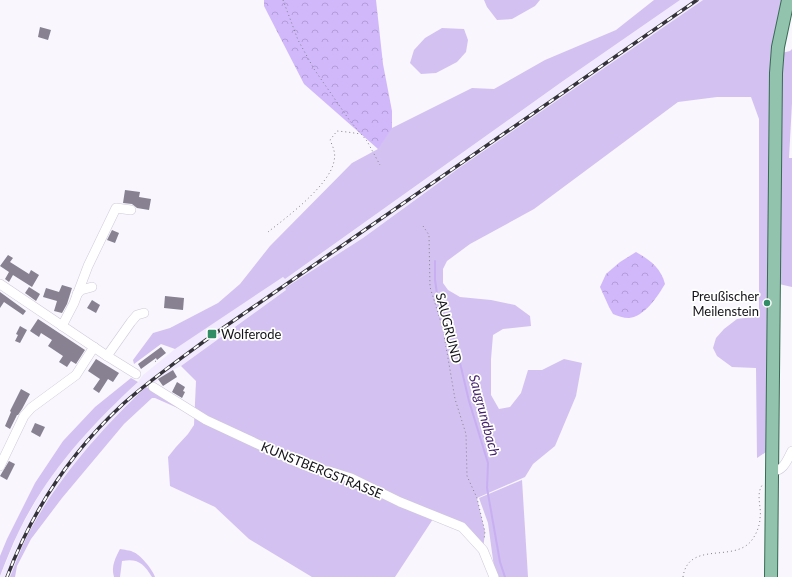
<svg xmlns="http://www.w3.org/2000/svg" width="792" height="577" viewBox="0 0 792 577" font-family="Lato,sans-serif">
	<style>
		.built { fill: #f2ebff }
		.grass { fill: #d3c1f1 }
		.forest { fill: url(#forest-crowns) }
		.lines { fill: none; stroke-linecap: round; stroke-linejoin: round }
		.stream { stroke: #c8aff2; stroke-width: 2 }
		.building { fill: #878191 }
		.minor-casing { stroke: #d0cadb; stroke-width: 10 }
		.major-casing { stroke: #376b54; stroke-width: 14 }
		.path { stroke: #848188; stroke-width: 1; stroke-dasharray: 1 3; stroke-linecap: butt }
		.minor { stroke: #fff; stroke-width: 9 }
		.major { stroke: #92c3ac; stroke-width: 12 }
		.rail-casing { stroke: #353339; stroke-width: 3.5 }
		.rail { stroke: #fff; stroke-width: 2; stroke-dasharray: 6; stroke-linecap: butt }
		.poi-dot { fill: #308d65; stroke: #fff; stroke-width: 1.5 }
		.labels { text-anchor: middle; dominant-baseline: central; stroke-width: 3.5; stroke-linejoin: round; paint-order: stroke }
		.poi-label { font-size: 13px; fill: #151319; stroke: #fff; text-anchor: end }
		.street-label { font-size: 13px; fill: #151319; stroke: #fff }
		.water-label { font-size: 14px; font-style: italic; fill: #431f6b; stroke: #fff }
	</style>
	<defs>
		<pattern id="forest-crowns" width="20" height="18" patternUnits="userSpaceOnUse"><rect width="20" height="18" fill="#d1b8fb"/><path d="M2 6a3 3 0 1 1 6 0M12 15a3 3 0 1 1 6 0" fill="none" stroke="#b39dd7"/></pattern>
	</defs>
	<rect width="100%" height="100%" fill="#f9f6fd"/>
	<polygon class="built" points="680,0 703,0 459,168 363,238 285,288 286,290 181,366 173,370 156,382 146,387 121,411 86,450 32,527 10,577 0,577 19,531 43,488 70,451 93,424 138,382 143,375 175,349 283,277 285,279 563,81"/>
	<g class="grass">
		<polygon points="484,0 540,0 535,6 512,19 497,20 487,7"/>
		<polygon points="654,0 680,0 563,81 285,279 283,277 175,349 161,344 134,364 133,360 153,333 170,328 218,303 240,284 270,246 352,163 378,149 374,134 380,129 392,128 472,88 494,89 545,60 616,30"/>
		<polygon points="703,0 783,0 769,450 757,458 756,368 732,367 717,356 713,348 716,338 724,329 737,319 759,316 759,119 751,97 717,97 678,102 534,209 470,244 447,261 443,269 443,283 448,290 460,297 491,300 515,305 530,316 531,326 503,329 493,335 491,359 491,395 499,409 510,407 521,393 528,370 542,370 564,359 582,363 576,396 555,446 533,464 525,477 477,498 485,532 483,550 462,527 435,516 395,577 312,577 249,539 215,507 170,486 168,457 176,447 188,434 194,425 196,381 181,366 286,290 285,288 363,238 459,168"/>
		<polygon points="442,28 464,29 468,40 466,52 457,62 436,73 421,74 410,63 414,50 425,38"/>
		<polygon points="792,49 792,103 789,158 792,158 792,287 779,284 782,53 790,51"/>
		<path d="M131 378 138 382C91 425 47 473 19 531 12 545 6 561 0 576V556L7 539 35 483 63 441 95 407Z"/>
		<path d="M146 387 181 406 180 409 155 398H152L124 424 62 498 31 539 17 566 15 577H10C17 560 23 543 32 527 60 476 104 426 146 387Z"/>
		<polygon points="522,480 528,577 498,577 494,567 488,523 479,498"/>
		<path d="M120 549C124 550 130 550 133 552 140 554 153 570 155 577H152C144 564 138 558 122 561L120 577H114C111 566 115 559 120 549Z"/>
	</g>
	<g class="forest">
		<polygon points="264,0 376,0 383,64 392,111 392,128 378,149 304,84 264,6"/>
		<path d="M636 252C650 260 661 268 665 284 658 296 644 317 629 318 623 318 618 316 613 314L609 307 600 287 606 274 620 262Z"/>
	</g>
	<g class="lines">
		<polyline class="stream" points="435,261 435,280 437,294 456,346 469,401 488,463 487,488 500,562 505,577"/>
	</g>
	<g class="building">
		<polygon points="40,27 51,30 48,40 38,37"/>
		<polygon points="125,190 140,192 139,197 151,199 149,210 137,208 132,204 123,203"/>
		<polygon points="112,230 119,233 115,243 107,240"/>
		<polygon points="8,255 13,258 10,262 29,274 31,270 39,275 32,287 13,275 9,282 5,279 9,272 0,266"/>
		<polygon points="62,285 72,288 67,304 62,313 54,311 57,301 43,297 46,288 59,292"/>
		<polygon points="29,287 40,294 36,301 25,293"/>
		<polygon points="0,292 26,311 23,315 4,302 0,308"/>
		<polygon points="165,296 184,298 183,310 164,308"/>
		<polygon points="92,300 100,305 96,313 87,308"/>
		<polygon points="38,319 85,350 76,364 71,361 67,367 59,362 63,356 48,346 52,340 41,333 39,337 30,331"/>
		<polygon points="20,326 27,330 20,343 15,341 18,335 16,334"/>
		<polygon points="161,347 166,353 157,360 156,358 141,369 138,364"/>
		<polygon points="96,359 119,373 113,382 108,379 99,393 93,389 100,379 88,371"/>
		<polygon points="173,370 177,377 163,386 158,379"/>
		<polygon points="177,382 185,387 183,391 185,392 182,398 172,392"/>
		<polygon points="21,389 30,394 22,409 18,415 17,415 10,429 5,426 11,412 10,411"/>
		<polygon points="35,423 45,427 40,437 31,432"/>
		<polygon points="9,461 15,464 7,480 0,476"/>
	</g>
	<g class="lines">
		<g class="minor-casing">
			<g id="minor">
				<polyline points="0,284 107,356 136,374"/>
				<polyline points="77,294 81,290 92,287"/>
				<polyline points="62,326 74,303 88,266 116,208 131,210"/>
				<polyline points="107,356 131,322 137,315 144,313"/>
				<polyline points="153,387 206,420 294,461 312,468 335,473 351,478 400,502 462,527 483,550 494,577"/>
				<polyline points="0,466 24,416 31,408 76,375 94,347"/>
				<path d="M772 471C784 471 787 460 792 451"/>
			</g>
		</g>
		<g class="major-casing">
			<polyline id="major" points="771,577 776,73 778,47 788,0"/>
		</g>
		<g class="path">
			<polyline points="283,0 298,40 314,69 350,121 367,141 380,165"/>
			<polyline points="423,226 429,235 430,287 443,329 455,399 466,434 467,476 477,498 485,532 484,540"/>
			<path d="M268 232C287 217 330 185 334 161 336 153 333 147 330 140L337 131 347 132 361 134"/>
			<polyline points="155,361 157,362"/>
			<path d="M683 577C688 543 727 560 747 545 754 540 760 527 760 518 762 507 755 494 763 484"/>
		</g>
		<use href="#minor" class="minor"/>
		<use href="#major" class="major"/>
		<g class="rail-casing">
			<path id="rail" d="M7 577C32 511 71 452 123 404 150 380 180 359 210 337L697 0"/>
		</g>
		<use href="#rail" class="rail"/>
	</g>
	<g class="poi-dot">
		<circle cx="767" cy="303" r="4"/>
		<rect x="207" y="329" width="10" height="10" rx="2"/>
	</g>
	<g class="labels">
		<g class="poi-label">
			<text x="759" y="296">Preußischer<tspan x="759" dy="15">Meilenstein</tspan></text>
			<text x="221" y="334" text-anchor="start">Wolferode</text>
		</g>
		<g class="street-label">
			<text transform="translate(449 328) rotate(76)">SAUGRUND</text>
			<text transform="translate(322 470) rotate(22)">KUNSTBERGSTRASSE</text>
		</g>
		<g class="water-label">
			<text transform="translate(485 415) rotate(75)">Saugrundbach</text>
		</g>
	</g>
</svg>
